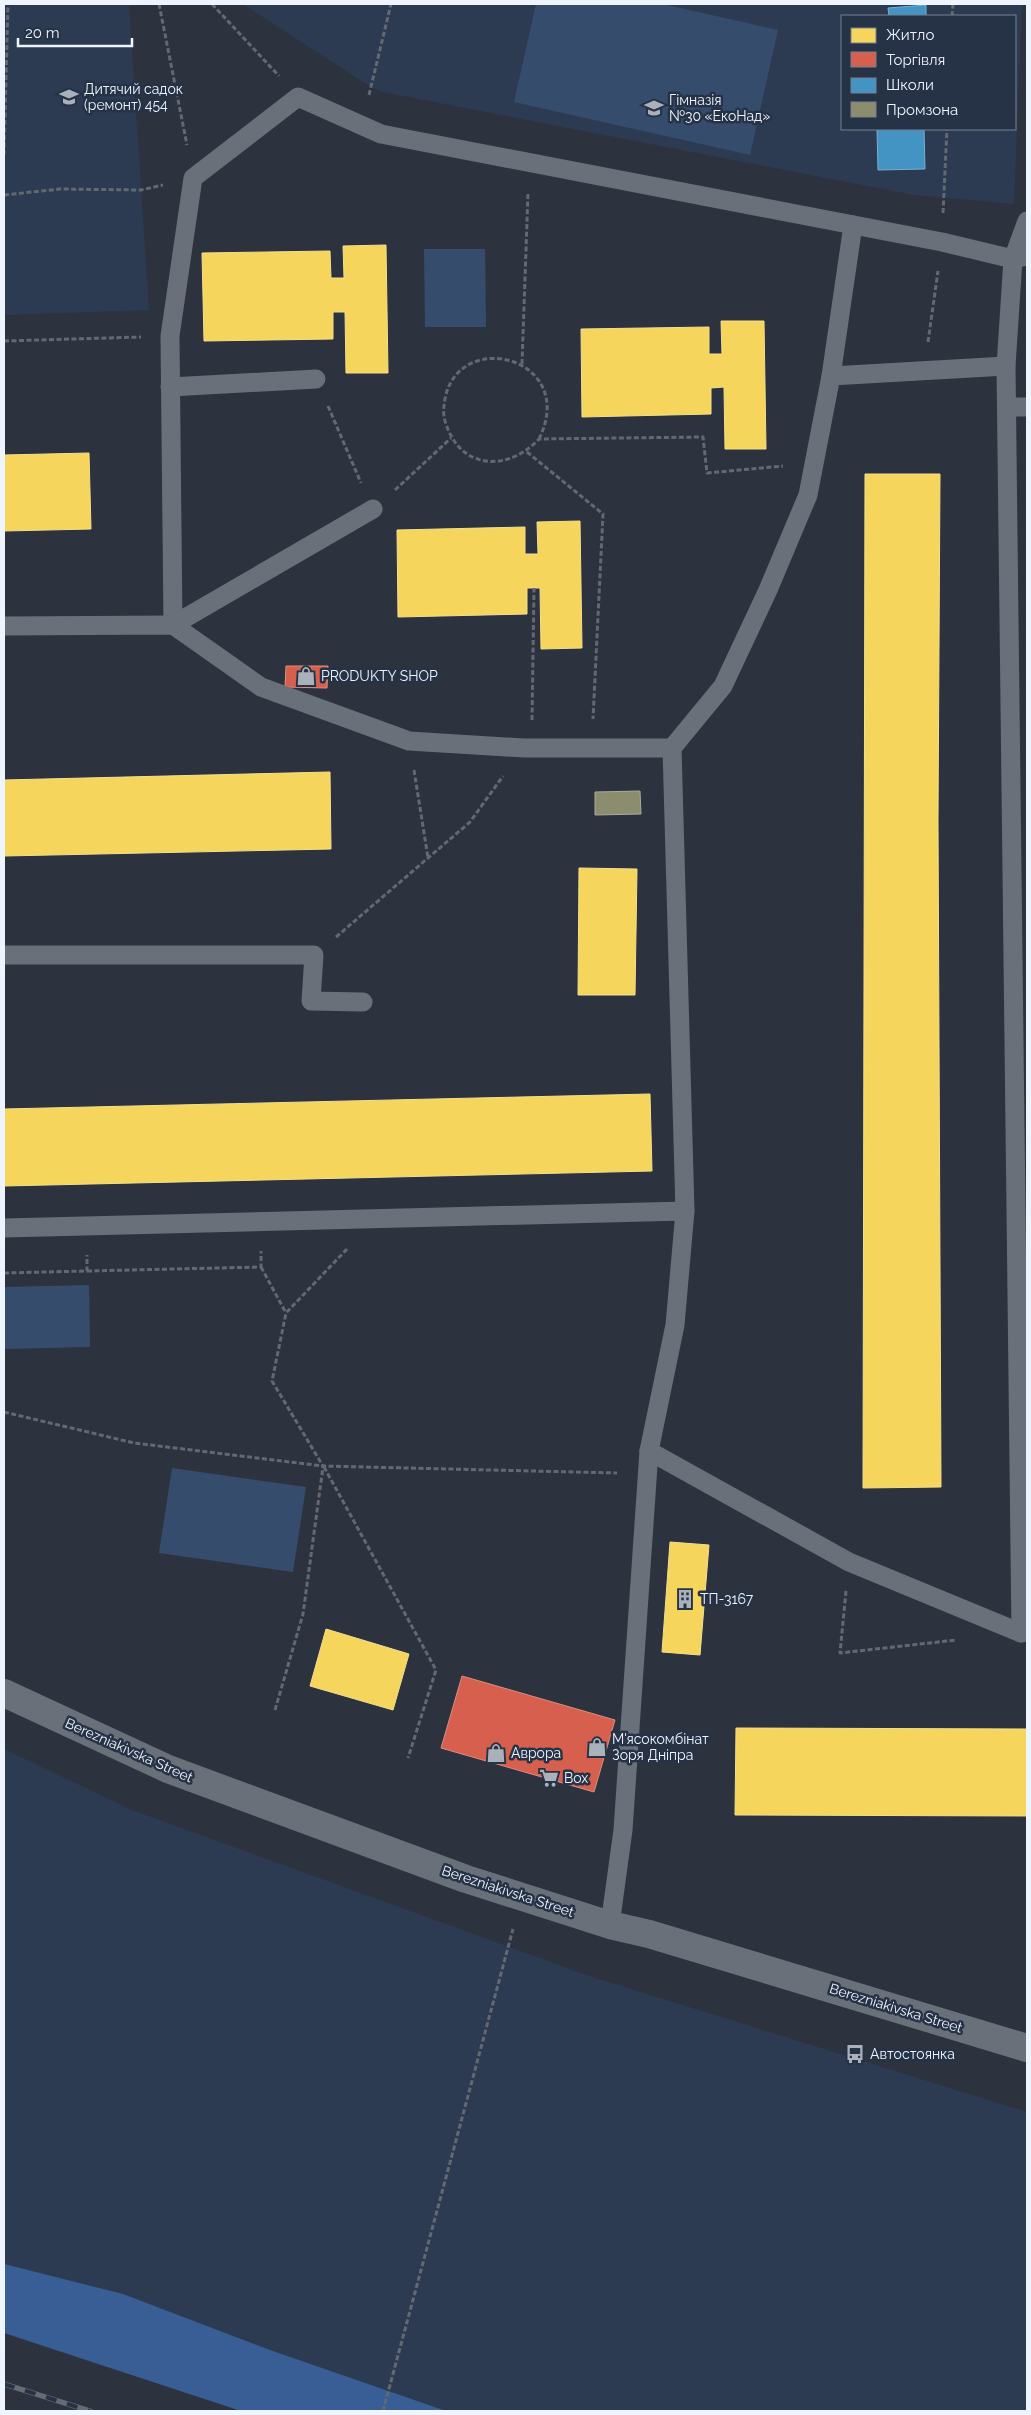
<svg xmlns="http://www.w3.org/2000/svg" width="1031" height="2415" viewBox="0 0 1031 2415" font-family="Raleway,sans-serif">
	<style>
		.built { fill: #2c3b52; fill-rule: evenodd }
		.green { fill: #364c6d }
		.forest { fill: #395e96 }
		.homes { fill: #f6d55c; stroke: #f4df8d }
		.shops { fill: #d6604d; stroke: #dd8d82 }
		.schools { fill: #4393c3; stroke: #76b0d5 }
		.industry { fill: #8c8c6e; stroke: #a9ac9a }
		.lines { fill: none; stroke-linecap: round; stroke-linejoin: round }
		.path { stroke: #636972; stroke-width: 3; stroke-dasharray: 5 2.5; stroke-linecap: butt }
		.service { stroke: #69707a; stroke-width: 19 }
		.tertiary { stroke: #69707a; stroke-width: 28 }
		.rail-casing { stroke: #666b74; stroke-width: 5.5 }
		.rail { stroke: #263245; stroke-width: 4; stroke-dasharray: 11; stroke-linecap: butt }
		.labels { text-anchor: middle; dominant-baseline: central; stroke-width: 5; stroke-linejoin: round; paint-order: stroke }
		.poi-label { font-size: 14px; fill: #eef5ff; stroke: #263245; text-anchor: start }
		.street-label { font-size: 14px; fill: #eef5ff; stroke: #263245 }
	</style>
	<rect width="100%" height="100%" fill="#2d333e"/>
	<g class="built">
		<polygon points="4,4 129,4 149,310 4,315"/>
		<path d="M243 4H1022L1014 204 914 195 383 92 371 87ZM842 16H1015V129H842Z"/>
		<polygon points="4,1749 132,1810 589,1976 1027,2112 1027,2411 335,2411 4,2305"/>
	</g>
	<g class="green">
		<polygon points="536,4 662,4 778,30 750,155 514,102"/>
		<polygon points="424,249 485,249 486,327 425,327"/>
		<polygon points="89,1285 90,1347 4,1349 4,1287"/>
		<polygon points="172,1468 306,1487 293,1572 159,1553"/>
	</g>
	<polygon class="forest" points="4,2264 123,2294 270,2350 446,2411 241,2411 4,2333"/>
	<g class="homes">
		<polygon points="386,245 388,373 346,373 345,312 333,312 333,339 204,341 202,253 330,251 331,278 344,278 343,246"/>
		<polygon points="721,321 764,321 766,449 725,449 724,387 711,388 711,414 582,417 581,329 709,327 709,354 722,354"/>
		<polygon points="89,453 91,529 4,531 4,455"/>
		<polygon points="865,474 940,474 938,820 941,1487 863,1488"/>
		<polygon points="580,521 582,648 541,649 540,588 527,588 527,614 398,617 397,530 525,527 525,554 538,554 537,522"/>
		<polygon points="330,772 331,849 4,856 4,780"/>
		<polygon points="579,868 637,869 635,995 578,995"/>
		<polygon points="650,1094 652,1171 4,1186 4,1109"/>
		<polygon points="670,1542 709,1545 700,1655 662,1652"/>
		<polygon points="326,1629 409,1654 393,1710 310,1686"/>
		<polygon points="736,1728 1027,1729 1027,1816 735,1815"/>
	</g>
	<g class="shops">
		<polygon points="286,666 328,666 327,688 285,687"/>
		<polygon points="462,1676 615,1720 594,1792 441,1748"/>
	</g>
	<g class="schools">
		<polygon points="926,5 926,16 889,16 888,8"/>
		<polygon points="877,129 924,129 925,169 878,170"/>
	</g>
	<polygon class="industry" points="640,791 641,814 595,815 595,792"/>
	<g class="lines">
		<g class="path">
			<polyline points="159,4 187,145"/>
			<polyline points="212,4 279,76"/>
			<polyline points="952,16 953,4"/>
			<polyline points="369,95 391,4"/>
			<polyline points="4,155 8,4"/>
			<polyline points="4,195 60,189 141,190 163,185"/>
			<polyline points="943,213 947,129"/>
			<polyline points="4,341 141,337"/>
			<polyline points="928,342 938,271"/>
			<polyline points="522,364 528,193"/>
			<polyline points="328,406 361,483"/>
			<path d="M539 439C578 360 465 328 446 394 444 404 442 414 446 424 461 470 508 472 539 439L703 437 707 473 783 466"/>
			<polyline points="527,452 603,514 593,719"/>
			<polyline points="395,490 451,438"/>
			<polyline points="532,720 534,588"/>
			<polyline points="414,770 428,858"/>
			<polyline points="336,937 470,822 503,776"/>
			<polyline points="347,1249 286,1313 272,1381 323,1466 617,1473"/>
			<polyline points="261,1267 286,1313"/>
			<polyline points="87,1271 261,1267 261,1251"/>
			<polyline points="4,1273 87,1271 87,1255"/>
			<polyline points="4,1412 134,1443 323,1466"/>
			<polyline points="324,1467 436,1670 408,1758"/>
			<polyline points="846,1591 840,1653 956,1640"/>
			<polyline points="275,1710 303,1614 323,1467"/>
			<polyline points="383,2411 513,1929"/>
		</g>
		<g class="service">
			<polyline points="831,376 853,225"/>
			<polyline points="170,387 316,379"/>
			<polyline points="1007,407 1027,407"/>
			<polyline points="373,509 173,625 170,336 193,178 298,97 381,134 942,242 1013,259 1027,256"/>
			<polyline points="4,626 173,625 261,687 409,741 524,748 672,748"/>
			<polyline points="4,955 314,955 311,1001 363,1002"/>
			<polyline points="4,1228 685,1211"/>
			<polyline points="649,1451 849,1562 1021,1633 1027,1632"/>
			<polyline points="1021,1633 1006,366 1013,259 1027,221"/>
			<polyline points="610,1925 623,1830 649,1451 675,1325 685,1211 672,748 723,686 768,590 808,495 831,376 1006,366"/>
		</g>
		<polyline class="tertiary" points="4,1693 168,1769 466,1879 610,1925 649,1934 1027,2048"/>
		<g class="rail-casing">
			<polyline id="rail" points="4,2384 90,2411"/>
		</g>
		<use href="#rail" class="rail"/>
	</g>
	<defs>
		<g id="school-bare" transform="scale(1.5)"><path d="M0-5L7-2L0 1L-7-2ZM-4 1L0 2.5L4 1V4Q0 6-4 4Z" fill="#aab1bb" stroke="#263245" stroke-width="2.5" paint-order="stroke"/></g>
		<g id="shop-bare" transform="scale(1.5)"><path d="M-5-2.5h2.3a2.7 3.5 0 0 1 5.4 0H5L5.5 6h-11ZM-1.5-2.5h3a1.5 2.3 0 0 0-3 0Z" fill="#aab1bb" stroke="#263245" stroke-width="2.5" paint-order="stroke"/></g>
		<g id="building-bare" transform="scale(1.5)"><path d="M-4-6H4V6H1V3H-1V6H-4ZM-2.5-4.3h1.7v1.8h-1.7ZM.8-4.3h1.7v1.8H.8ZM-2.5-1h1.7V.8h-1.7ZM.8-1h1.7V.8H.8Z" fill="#aab1bb" stroke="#263245" stroke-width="2.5" paint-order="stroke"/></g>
		<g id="supermarket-bare" transform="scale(1.5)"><path d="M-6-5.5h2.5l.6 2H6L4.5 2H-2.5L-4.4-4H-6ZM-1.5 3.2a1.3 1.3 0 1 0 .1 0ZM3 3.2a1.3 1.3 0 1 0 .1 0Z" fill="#aab1bb" stroke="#263245" stroke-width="2.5" paint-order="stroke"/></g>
		<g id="bus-bare" transform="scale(1.5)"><path d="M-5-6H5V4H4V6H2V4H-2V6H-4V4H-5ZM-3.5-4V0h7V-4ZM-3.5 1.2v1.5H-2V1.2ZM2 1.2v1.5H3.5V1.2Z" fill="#aab1bb" stroke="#263245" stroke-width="2.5" paint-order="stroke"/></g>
	</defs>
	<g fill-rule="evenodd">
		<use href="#school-bare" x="69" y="97"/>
		<use href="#school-bare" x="654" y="108"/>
		<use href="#shop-bare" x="306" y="676"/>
		<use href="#building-bare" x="685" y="1599"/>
		<use href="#shop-bare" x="597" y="1747"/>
		<use href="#shop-bare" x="496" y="1753"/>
		<use href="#supermarket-bare" x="549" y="1778"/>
		<use href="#bus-bare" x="855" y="2054"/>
	</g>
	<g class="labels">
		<g class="poi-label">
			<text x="84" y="89">Дитячий садок<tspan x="84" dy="16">(ремонт) 454</tspan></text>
			<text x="669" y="100">Гімназія<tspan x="669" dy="16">№30 «ЕкоНад»</tspan></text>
			<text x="321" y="676">PRODUKTY SHOP</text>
			<text x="700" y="1599">ТП-3167</text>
			<text x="612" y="1739">М'ясокомбінат<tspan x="612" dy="16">Зоря Дніпра</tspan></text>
			<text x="511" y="1753">Аврора</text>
			<text x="564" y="1778">Box</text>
			<text x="870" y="2054">Автостоянка</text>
		</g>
		<g class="street-label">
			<text transform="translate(129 1750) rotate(24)">Berezniakivska Street</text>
			<text transform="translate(508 1891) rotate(18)">Berezniakivska Street</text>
			<text transform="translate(896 2008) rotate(17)">Berezniakivska Street</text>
		</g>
	</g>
	<rect width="1031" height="2415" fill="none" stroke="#eef5ff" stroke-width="10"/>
	<rect x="841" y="15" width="175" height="115" fill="#263245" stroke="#76808f"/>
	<rect x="851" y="28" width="25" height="15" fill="#f6d55c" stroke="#76808f"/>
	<text x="886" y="40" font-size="15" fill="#eef5ff">Житло</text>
	<rect x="851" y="52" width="25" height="15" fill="#d6604d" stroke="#76808f"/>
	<text x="886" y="65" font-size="15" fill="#eef5ff">Торгівля</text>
	<rect x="851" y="78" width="25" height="15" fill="#4393c3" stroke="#76808f"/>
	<text x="886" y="90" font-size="15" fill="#eef5ff">Школи</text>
	<rect x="851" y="102" width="25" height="15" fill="#8c8c6e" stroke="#76808f"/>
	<text x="886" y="115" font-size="15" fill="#eef5ff">Промзона</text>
	<path d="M18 38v8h114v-8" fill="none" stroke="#eef5ff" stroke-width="2.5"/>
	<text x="25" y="38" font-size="15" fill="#eef5ff" stroke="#263245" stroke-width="4" paint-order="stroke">20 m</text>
</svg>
